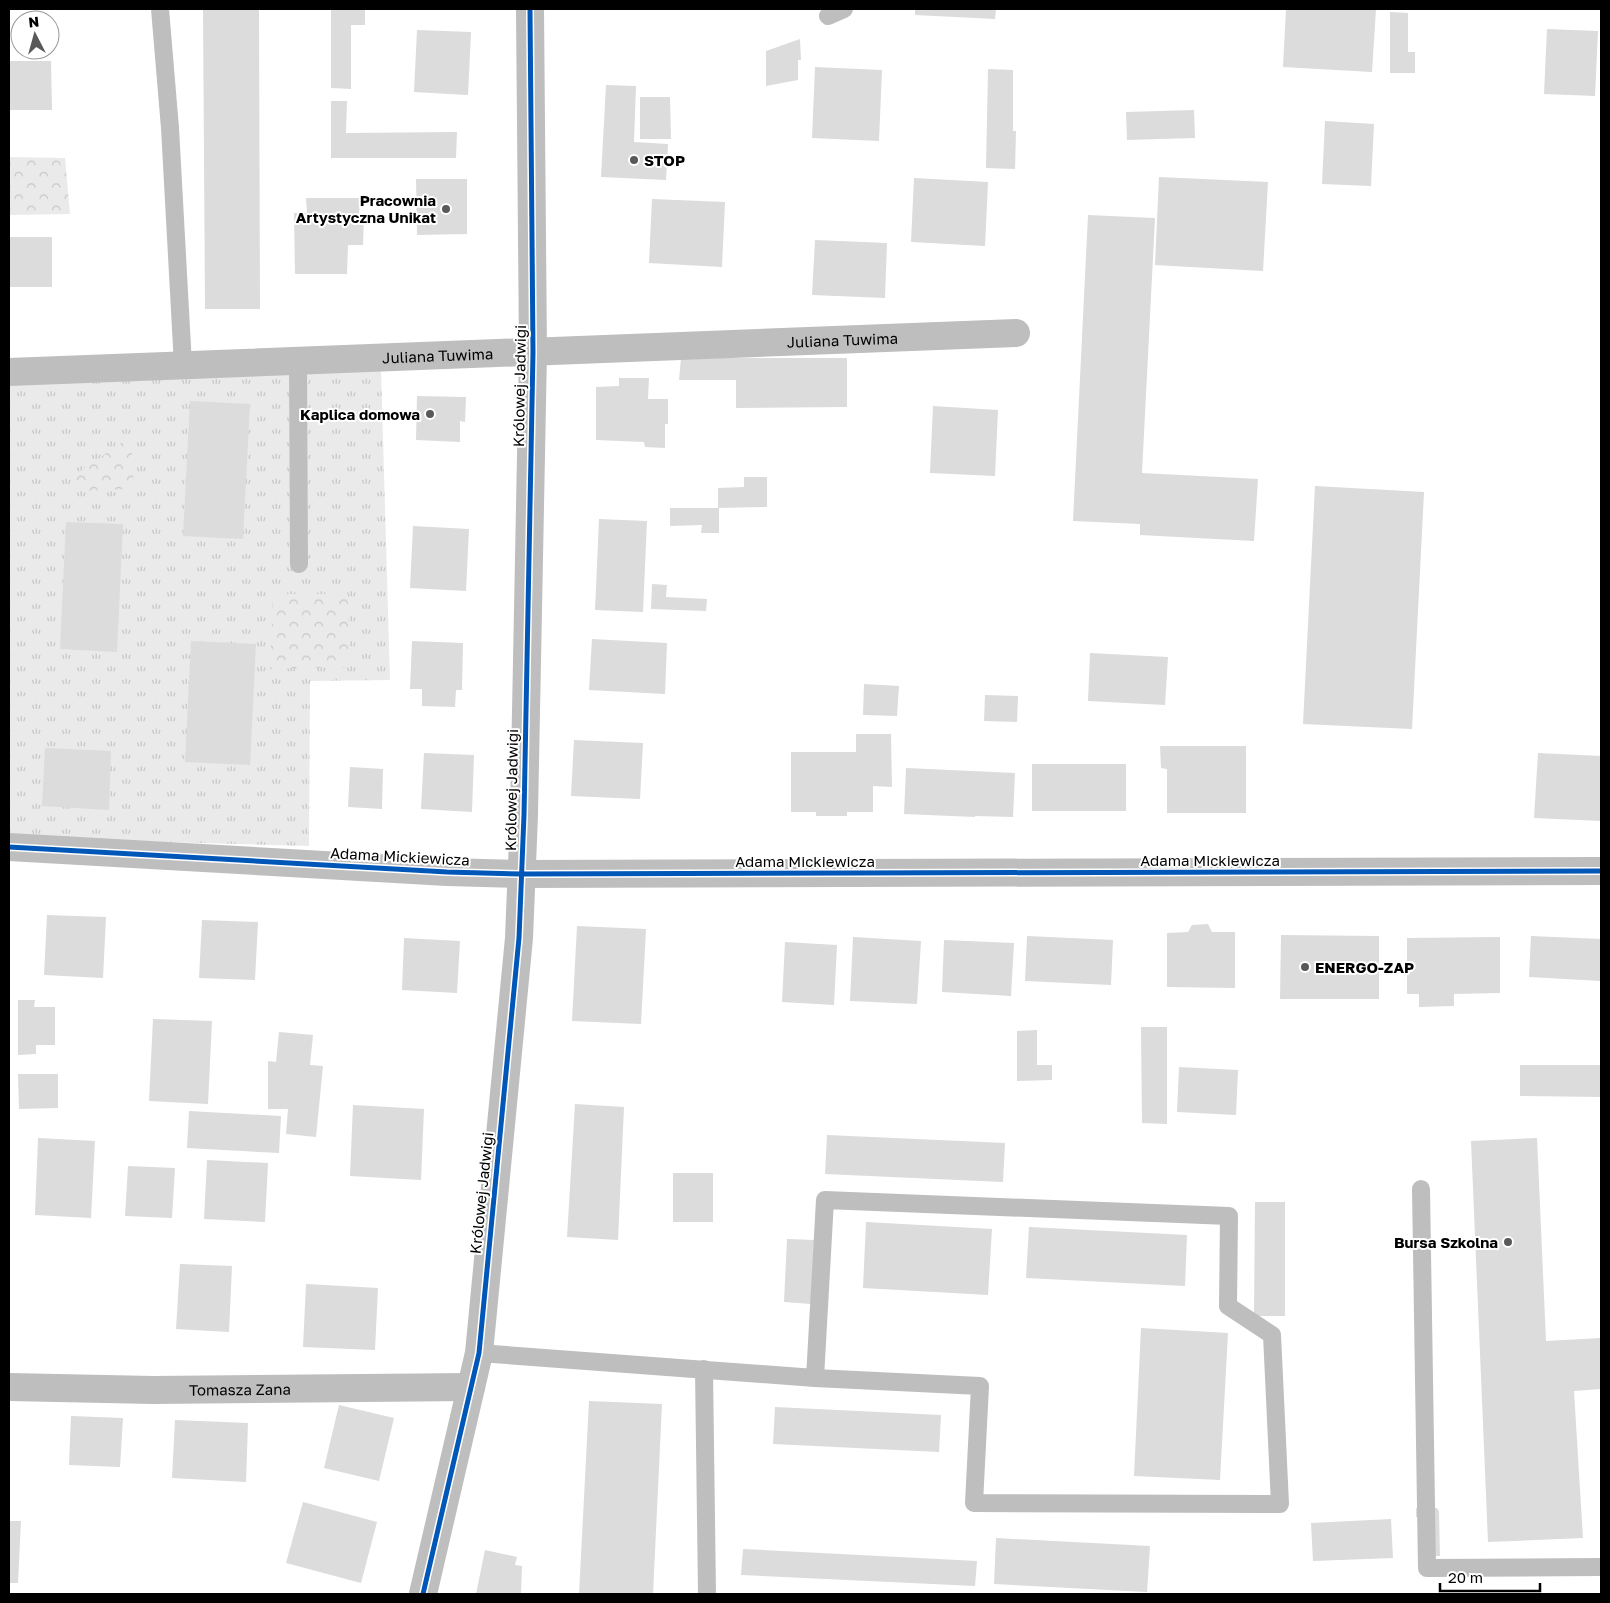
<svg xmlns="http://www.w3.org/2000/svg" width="1610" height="1603" viewBox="0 0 1610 1603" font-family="'Golos Text',sans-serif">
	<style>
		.grass { fill: url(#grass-tufts) }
		.forest { fill: url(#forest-crowns) }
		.building { fill: #dcdcdc }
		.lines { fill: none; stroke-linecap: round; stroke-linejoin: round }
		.service { stroke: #bebebe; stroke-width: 18 }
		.minor { stroke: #bebebe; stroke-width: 28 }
		.cycleway-casing { stroke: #fff; stroke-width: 8 }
		.cycleway { stroke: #0057b8; stroke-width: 5 }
		.poi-dot { fill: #595959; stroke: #fff; stroke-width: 2 }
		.labels { text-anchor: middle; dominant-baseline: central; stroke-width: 4; stroke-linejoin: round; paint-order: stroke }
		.poi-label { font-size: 15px; font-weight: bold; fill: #000; stroke: #fff; text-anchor: end }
		.street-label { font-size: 15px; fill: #000; stroke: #fff }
	</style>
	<defs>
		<pattern id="grass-tufts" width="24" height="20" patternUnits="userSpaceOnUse" patternTransform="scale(1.25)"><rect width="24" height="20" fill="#eaeaea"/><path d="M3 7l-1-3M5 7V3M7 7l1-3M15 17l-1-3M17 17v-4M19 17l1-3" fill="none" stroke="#c7c7c7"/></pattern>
		<pattern id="forest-crowns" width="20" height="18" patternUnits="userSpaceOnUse" patternTransform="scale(1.25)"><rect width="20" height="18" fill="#eaeaea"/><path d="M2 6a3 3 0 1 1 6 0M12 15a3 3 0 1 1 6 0" fill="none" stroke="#c7c7c7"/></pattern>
	</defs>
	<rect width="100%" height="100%" fill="#fff"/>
	<polygon class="grass" points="381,370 390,680 310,681 309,846 9,838 9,381"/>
	<g class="forest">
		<polygon points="9,157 65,158 70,214 9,215"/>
		<polygon points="131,436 134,489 75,491 75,475"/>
		<polygon points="273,594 348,594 350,667 270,669"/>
	</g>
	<g class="building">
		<polygon points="203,9 259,9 260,309 205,309"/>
		<polygon points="331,9 365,9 365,25 351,25 351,89 331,88"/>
		<polygon points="915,9 996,9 995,19 915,15"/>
		<polygon points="1286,9 1376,9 1372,72 1283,67"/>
		<polygon points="1390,12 1408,13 1408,52 1415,52 1415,73 1390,73"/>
		<polygon points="1547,29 1598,31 1595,96 1544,94"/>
		<polygon points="417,30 471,32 468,95 414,92"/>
		<polygon points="800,39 801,60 798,60 798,80 766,86 766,51"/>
		<polygon points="9,61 51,61 52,110 9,110"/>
		<polygon points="815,67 882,70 879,141 812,138"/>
		<polygon points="988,69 1013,70 1013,131 1016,131 1015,169 986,168"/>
		<polygon points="606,85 636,86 634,142 668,144 666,180 601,177"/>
		<polygon points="640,97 670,97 671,139 640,139"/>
		<polygon points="331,101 347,101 346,133 457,132 456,158 331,158"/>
		<polygon points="1194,110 1195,138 1127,140 1126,112"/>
		<polygon points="1325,121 1374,124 1371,186 1322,184"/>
		<polygon points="1159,177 1268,182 1263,271 1155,265"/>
		<polygon points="914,178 988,182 985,246 911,242"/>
		<polygon points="416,179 467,179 467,234 417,235"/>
		<polygon points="306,198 360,198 359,213 364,213 363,245 348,245 347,274 295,274 294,213 307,213"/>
		<polygon points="652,199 725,202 722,267 649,263"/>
		<polygon points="1088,215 1155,218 1142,473 1258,479 1254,541 1140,535 1140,524 1073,521"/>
		<rect x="9" y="237" width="43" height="50"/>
		<polygon points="815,240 887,243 885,298 812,295"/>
		<polygon points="681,358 847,358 847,407 736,408 736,380 679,380"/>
		<polygon points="619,378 649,378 648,399 668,399 668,424 665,424 665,448 645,447 644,442 596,440 596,387 619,386"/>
		<polygon points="417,396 466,397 465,422 460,421 460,442 416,440"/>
		<polygon points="190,401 250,404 243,539 183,536"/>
		<polygon points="933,406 998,410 995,476 930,473"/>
		<polygon points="744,477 767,477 767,507 718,508 718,488 744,487"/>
		<polygon points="1315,486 1424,492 1412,729 1303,724"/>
		<polygon points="670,508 719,508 719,533 701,533 702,525 670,526"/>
		<polygon points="599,519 647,521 643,612 595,610"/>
		<polygon points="66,522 123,524 117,652 60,649"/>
		<polygon points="413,526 469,529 466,591 410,588"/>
		<polygon points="652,584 667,585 666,597 707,599 706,611 651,609"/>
		<polygon points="592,639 667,643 665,694 589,690"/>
		<polygon points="191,641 256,644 250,765 185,762"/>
		<polygon points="412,641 463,643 462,690 456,690 455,707 422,706 422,689 410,689"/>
		<polygon points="1090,653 1168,657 1165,705 1088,701"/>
		<polygon points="864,684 899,686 897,716 863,715"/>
		<polygon points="985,695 1018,696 1017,722 984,721"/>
		<polygon points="856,734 891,734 892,787 873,786 873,812 847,812 847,816 816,816 816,812 791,812 791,752 856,752"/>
		<polygon points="574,740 643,743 640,799 571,796"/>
		<polygon points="1160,746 1246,746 1246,813 1167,813 1167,769 1161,768"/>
		<polygon points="45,748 111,751 109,810 42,806"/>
		<polygon points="424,753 474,755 472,812 421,809"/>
		<polygon points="1538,753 1601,756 1601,821 1534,818"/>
		<rect x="1032" y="764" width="94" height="47"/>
		<polygon points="350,767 383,769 382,809 348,807"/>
		<polygon points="906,768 1015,773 1013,817 975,816 975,817 904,814"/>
		<polygon points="47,915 106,917 103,978 44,975"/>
		<polygon points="202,920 258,922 255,980 199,978"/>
		<polygon points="1208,924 1212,932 1235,932 1235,988 1167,987 1167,933 1188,932 1192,925"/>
		<polygon points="577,926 646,929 641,1024 572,1021"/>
		<polygon points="1281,935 1379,936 1379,999 1280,999"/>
		<polygon points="1027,936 1113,940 1111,985 1025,981"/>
		<polygon points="1531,936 1601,939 1601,981 1529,977"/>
		<polygon points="853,937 921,941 917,1004 850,1001"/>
		<polygon points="1500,937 1500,993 1454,994 1454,1006 1419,1007 1419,994 1407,994 1407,938"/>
		<polygon points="404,938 460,941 457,993 402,990"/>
		<polygon points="944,940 1014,943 1011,996 942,992"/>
		<polygon points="785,942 837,945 834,1005 782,1002"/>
		<polygon points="18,1000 35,1000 34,1007 55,1007 55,1045 36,1045 36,1054 18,1055"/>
		<polygon points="153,1019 212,1021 208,1104 149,1101"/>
		<polygon points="1141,1027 1167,1027 1167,1124 1142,1123"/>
		<polygon points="1037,1030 1037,1065 1052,1065 1052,1080 1017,1081 1017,1031"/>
		<polygon points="279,1032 313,1035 310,1065 323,1066 316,1137 286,1134 288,1109 268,1109 268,1061 276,1062"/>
		<polygon points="1520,1065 1601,1065 1601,1097 1520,1096"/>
		<polygon points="1179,1067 1238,1070 1236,1115 1177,1112"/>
		<polygon points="18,1074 58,1074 58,1108 19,1109"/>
		<polygon points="575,1104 624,1107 618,1240 567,1237"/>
		<polygon points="353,1105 424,1109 421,1180 350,1176"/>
		<polygon points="189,1111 281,1116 279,1153 187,1148"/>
		<polygon points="827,1135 1005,1143 1003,1182 825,1174"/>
		<polygon points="38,1138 95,1141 91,1218 35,1215"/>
		<polygon points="1537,1138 1546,1341 1601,1338 1601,1389 1574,1391 1583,1538 1488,1542 1471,1141"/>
		<polygon points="207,1160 268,1163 265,1222 204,1219"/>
		<polygon points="128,1166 175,1168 172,1218 125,1216"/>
		<rect x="673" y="1173" width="40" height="49"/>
		<polygon points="1255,1202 1285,1202 1285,1316 1254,1316"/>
		<polygon points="866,1222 992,1229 988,1295 863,1288"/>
		<polygon points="1029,1227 1187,1235 1185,1286 1026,1278"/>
		<polygon points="787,1239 814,1240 811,1304 784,1302"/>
		<polygon points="180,1264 232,1266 229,1332 176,1329"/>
		<polygon points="306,1284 378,1288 375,1350 303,1347"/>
		<polygon points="1141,1328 1228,1333 1220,1480 1134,1476"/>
		<polygon points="589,1401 662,1404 653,1594 579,1594"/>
		<polygon points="339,1405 394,1418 379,1481 324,1468"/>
		<polygon points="775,1407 941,1415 939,1452 773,1444"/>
		<polygon points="71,1416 123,1418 120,1467 69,1465"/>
		<polygon points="175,1420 248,1423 246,1482 172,1478"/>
		<polygon points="303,1502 377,1522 361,1583 286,1563"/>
		<polygon points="1416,1508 1437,1508 1439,1511 1440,1556 1419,1556 1419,1517 1416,1517"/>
		<polygon points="1391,1519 1393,1558 1313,1561 1311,1523"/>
		<polygon points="9,1521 21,1521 18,1583 9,1583"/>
		<polygon points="996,1538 1150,1546 1147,1592 994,1584"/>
		<polygon points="743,1549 977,1561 975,1586 741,1575"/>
		<polygon points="485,1550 517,1557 515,1565 522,1566 521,1594 476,1594"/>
	</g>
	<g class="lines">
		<g class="service">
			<polyline points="160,9 170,128 183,365"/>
			<polyline points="828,16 844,9"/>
			<polyline points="298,360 299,564"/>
			<polyline points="1421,1189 1427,1568 1601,1567"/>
			<polyline points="479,1353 815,1378 980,1386 974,1503 1280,1504 1272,1335 1228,1306 1229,1216 825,1200 815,1378"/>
			<polyline points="704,1369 707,1594"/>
		</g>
		<g class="minor">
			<path id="s1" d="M9 372 1016 333"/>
			<polyline points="9,847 447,872 522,874 1601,871"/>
			<path id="s2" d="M9 1387 153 1390 471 1387"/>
			<polyline points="423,1594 479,1353 519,938 524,815 533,352 530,9"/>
		</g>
		<g class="cycleway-casing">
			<g id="cycleway">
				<polyline points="9,847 447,872 522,874 1601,871"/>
				<polyline points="423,1594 479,1353 519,938 524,815 533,352 530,9"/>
			</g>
		</g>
		<use href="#cycleway" class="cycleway"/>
	</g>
	<g class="poi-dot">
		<circle cx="634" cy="160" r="5"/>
		<circle cx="446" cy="209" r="5"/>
		<circle cx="430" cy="414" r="5"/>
		<circle cx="1305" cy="967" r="5"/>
		<circle cx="1508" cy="1242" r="5"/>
	</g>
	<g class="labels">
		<g class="poi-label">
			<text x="644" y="160" text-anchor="start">STOP</text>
			<text x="436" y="200">Pracownia<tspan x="436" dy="17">Artystyczna Unikat</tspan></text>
			<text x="420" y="414">Kaplica domowa</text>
			<text x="1315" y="967" text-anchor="start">ENERGO-ZAP</text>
			<text x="1498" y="1242">Bursa Szkolna</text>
		</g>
		<g class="street-label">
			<text stroke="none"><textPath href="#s1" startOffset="834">Juliana Tuwima</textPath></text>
			<text stroke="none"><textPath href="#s1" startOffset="429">Juliana Tuwima</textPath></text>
			<text transform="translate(519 386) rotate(-89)">Królowej Jadwigi</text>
			<text transform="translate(511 790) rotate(-89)">Królowej Jadwigi</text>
			<text transform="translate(400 856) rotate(3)">Adama Mickiewicza</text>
			<text x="1210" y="860">Adama Mickiewicza</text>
			<text x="805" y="861">Adama Mickiewicza</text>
			<text transform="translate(481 1193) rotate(-84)">Królowej Jadwigi</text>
			<text stroke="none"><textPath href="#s2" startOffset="231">Tomasza Zana</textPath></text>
		</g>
	</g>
	<rect width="1610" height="1603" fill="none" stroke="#000000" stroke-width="20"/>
	<g transform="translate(35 35) rotate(354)"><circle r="24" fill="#ffffff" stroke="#999999"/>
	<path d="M0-4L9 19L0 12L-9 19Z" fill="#595959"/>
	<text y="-8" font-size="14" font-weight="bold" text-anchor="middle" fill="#000000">N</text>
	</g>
	<path d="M1440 1583v8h100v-8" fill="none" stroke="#000000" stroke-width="2.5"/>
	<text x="1448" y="1583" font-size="15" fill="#000000" stroke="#ffffff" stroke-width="4" paint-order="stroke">20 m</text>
</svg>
